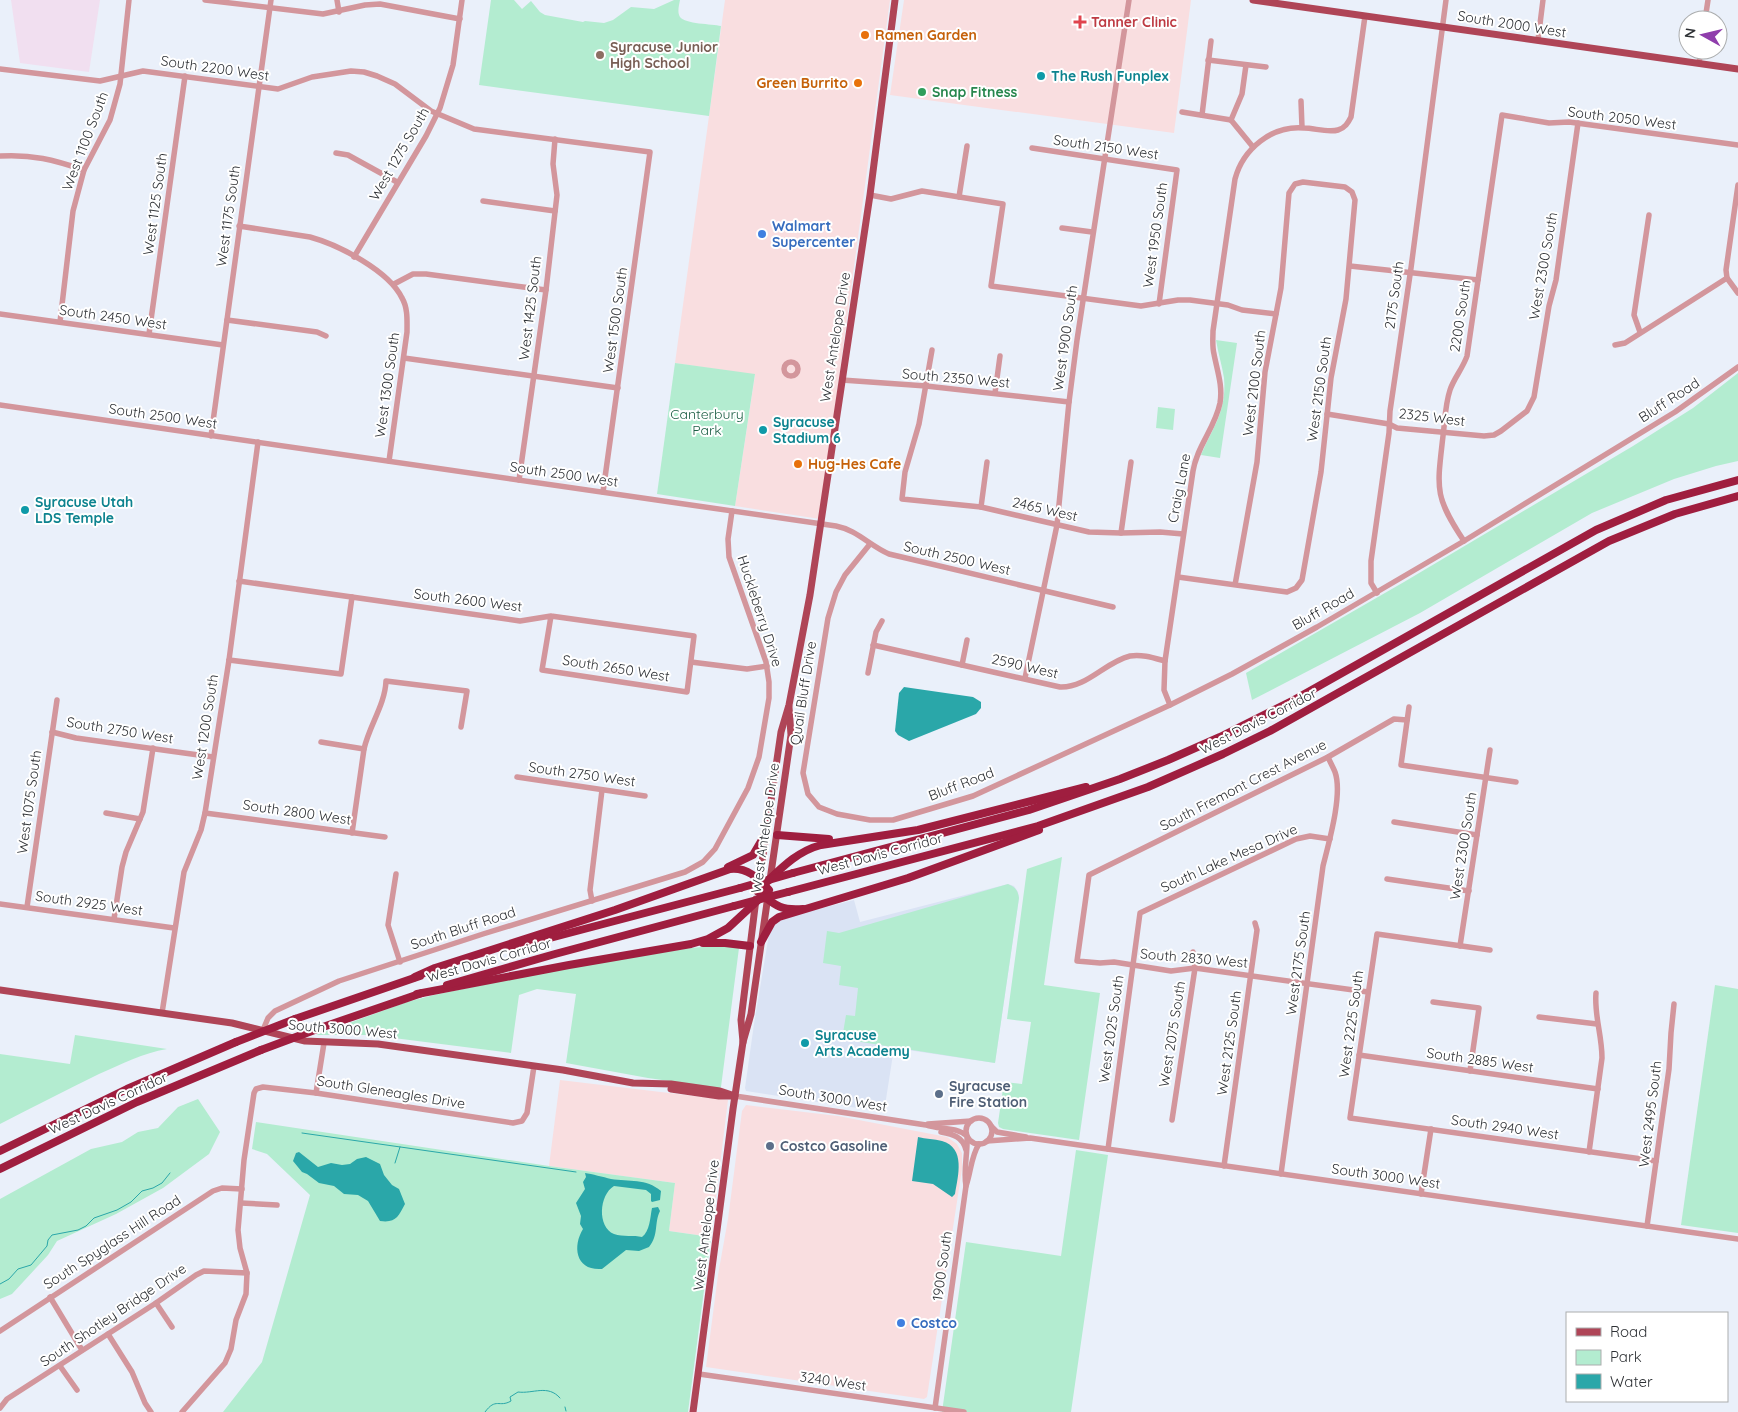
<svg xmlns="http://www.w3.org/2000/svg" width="1738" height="1412" viewBox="0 0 1738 1412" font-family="Quicksand,sans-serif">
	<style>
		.commercial { fill: #f9dee0 }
		.industrial { fill: #f1dff0 }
		.built { fill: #dae3f4 }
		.green { fill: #b3ecd0 }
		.water { fill: #2aa7a9 }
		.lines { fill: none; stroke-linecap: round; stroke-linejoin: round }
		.stream { stroke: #2aa7a9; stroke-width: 1 }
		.minor { stroke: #d3969c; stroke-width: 5.5 }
		.major { stroke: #af4557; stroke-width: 7 }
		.highway { stroke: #9f1e3f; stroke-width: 8 }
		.highway-bridge { stroke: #9f1e3f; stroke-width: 8 }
		.health-dot { fill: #e0444e; stroke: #fff; stroke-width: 2 }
		.food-dot { fill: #e8710a; stroke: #fff; stroke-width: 2 }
		.education-dot { fill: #8d6e63; stroke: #fff; stroke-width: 2 }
		.culture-dot { fill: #0f9aa8; stroke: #fff; stroke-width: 2 }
		.leisure-dot { fill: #2e9e5b; stroke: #fff; stroke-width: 2 }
		.shop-dot { fill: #3f7fe0; stroke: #fff; stroke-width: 2 }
		.service-dot { fill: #5c6f8a; stroke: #fff; stroke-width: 2 }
		.labels { text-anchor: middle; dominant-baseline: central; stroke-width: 4; stroke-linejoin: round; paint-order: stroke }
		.health-label { font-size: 14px; font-weight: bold; fill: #be3a42; stroke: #fff; text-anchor: start }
		.street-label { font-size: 14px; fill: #2e3135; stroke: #fff }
		.food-label { font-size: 14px; font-weight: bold; fill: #c56008; stroke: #fff; text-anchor: start }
		.education-label { font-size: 14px; font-weight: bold; fill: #785e54; stroke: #fff; text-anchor: start }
		.culture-label { font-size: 14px; font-weight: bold; fill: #0d838f; stroke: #fff; text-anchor: start }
		.leisure-label { font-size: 14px; font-weight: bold; fill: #27864d; stroke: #fff; text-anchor: start }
		.shop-label { font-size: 14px; font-weight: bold; fill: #366cbe; stroke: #fff; text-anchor: start }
		.park-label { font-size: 14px; fill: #1b5e44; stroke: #fff }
		.service-label { font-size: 14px; font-weight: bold; fill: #4e5e75; stroke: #fff; text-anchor: start }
	</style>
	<rect width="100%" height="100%" fill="#eaf0fa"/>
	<g class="commercial">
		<polygon points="725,0 890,0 820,519 735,506 755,375 675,363"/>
		<polygon points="904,0 1191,0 1174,133 890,95"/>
		<polygon points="560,1080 728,1100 711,1237 669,1231 675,1183 549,1166"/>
		<polygon points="746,1105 838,1116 947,1137 957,1144 962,1153 962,1169 927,1397 924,1399 706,1367 718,1275 728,1219 742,1111"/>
	</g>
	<polygon class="industrial" points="11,0 100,0 89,72 20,63"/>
	<polygon class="built" points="1008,884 1014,886 1018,892 1019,898 995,1063 894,1048 884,1112 746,1091 745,1088 754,1024 769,934 773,925 783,918 854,900 860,922"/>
	<g class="green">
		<path d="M491 0H514L522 9 531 1 540 12 545 15 583 22 585 21 604 23 613 20 631 7 654 9 674 0H680C679 5 677 13 680 17 685 24 712 24 721 26L709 116 479 85Z"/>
		<path d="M1216 340 1237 343 1220 458 1201 455C1213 427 1227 411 1224 378 1222 365 1218 353 1216 340Z"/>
		<polygon points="675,363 755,374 735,506 657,494"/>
		<polygon points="1738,373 1738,461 1716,466 1674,479 1592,513 1420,613 1252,700 1246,673 1404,582 1633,446 1693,408"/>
		<polygon points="1158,407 1175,409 1173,430 1156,428"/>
		<polygon points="1062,857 1044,985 1100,993 1079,1140 1003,1129 999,1127 998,1123 1004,1082 1022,1084 1031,1022 1007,1019 1027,869"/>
		<path d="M1008 884C1015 887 1018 890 1019 898L995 1063 842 1039 846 1015 855 1016 858 988 839 985 841 966 823 963 827 931 839 933Z"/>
		<polygon points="716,946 734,947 739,948 721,1087 719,1088 648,1078 566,1063 576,994 537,989 519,995 511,1053 370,1035 316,1035 407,1002 434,995 549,971 690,948"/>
		<polygon points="1715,985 1738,989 1738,1233 1681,1225"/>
		<path d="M75 1035 167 1049C143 1053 122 1064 99 1074 66 1090 33 1107 0 1124V1054L70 1064Z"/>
		<polygon points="198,1099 220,1132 209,1154 163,1188 116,1214 57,1241 48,1255 12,1294 0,1299 0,1199 91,1149 122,1142 138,1132 158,1128 178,1107"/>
		<polygon points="256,1122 549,1166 675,1183 669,1231 711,1237 688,1412 223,1412 262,1362 310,1195 267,1154 252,1149"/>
		<polygon points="1076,1150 1108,1155 1071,1412 942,1412 966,1242 1061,1256"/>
	</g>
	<g class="water">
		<polygon points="904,687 973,697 981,702 981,708 976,714 909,741 898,735 895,731 899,693"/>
		<path d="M918 1137C926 1139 934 1139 942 1141 966 1148 958 1176 955 1194L952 1197 933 1184 912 1181Z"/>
		<path d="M299 1152 318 1167 331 1163 342 1165 350 1164 357 1159 366 1157 380 1164 384 1175 392 1185 399 1189 405 1204C398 1217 396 1223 380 1221L368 1201 358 1195 344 1194 334 1186 319 1183 307 1174 302 1172 293 1161 296 1153Z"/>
		<path d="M585 1173C592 1174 603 1177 611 1179 629 1182 646 1178 661 1191L660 1200 652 1202 651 1201V1194L646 1190 614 1186C599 1195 597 1227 614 1234 623 1237 634 1235 642 1237 650 1231 650 1218 652 1208L658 1207 660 1211C654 1223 659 1235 649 1247L639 1251 626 1250 602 1269C576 1271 572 1247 583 1229L580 1224 581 1216 576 1203 585 1189 583 1182 586 1177Z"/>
	</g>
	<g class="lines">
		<g class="stream">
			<polyline points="302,1133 576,1172"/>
			<polyline points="395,1163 400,1147"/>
			<polyline points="0,1284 9,1279 18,1269 31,1265 47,1246 48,1240 52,1235 78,1230 86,1226 94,1218 117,1210 131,1202 142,1191 153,1188 162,1183 170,1173"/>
			<polyline points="565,1407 566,1411"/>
			<path d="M485 1412C496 1397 499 1408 511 1401L510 1397 518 1392C533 1394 548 1384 560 1398"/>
		</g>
		<g class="minor">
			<polyline points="205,0 323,14 365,5 380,4 460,19"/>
			<polyline points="337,0 339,12"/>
			<polyline points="1705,20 1708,0"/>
			<polyline points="1538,40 1543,0"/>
			<polyline points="1208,60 1266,67"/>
			<polyline points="1699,63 1701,50"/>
			<polyline points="0,69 100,81 143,71 278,89 312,77 351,71 364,72 377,76 395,84 431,111 474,129 650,152 603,492"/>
			<polyline points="1301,101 1302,127"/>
			<polyline points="1182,112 1231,120"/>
			<polyline points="1202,115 1211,41"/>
			<polyline points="1231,120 1242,94 1246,65"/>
			<polyline points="1231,120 1253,147"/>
			<polyline points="1032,148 1177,170 1159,304"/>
			<polyline points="336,153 348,155 397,182"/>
			<path d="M0 156C32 154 54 160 84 170"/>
			<polyline points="1738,185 1726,270 1727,278 1738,293"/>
			<polyline points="870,195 891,199 922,191 1003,204 991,286 1141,306 1178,300 1190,300 1228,305 1242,310 1276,314"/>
			<polyline points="959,197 967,146"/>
			<polyline points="483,201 555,211"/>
			<path d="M239 226 310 237C339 245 389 271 402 298 408 308 407 321 407 332L389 461"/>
			<polyline points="1062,228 1092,232"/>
			<polyline points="354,257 426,136 440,108 453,65 462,0"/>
			<polyline points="1350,266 1478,280"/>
			<polyline points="394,284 413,274 426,274 546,290"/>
			<polyline points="0,314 223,345"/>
			<polyline points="227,320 317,332 326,336"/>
			<polyline points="60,322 73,211 84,170 110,120 120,84 129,0"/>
			<polyline points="1640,332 1634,315 1649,215"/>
			<polyline points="149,334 185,76"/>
			<polyline points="1615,345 1625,343 1727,278"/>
			<polyline points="932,350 919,424 905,472 902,499 981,507 1089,532 1121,533 1160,532 1183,534"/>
			<polyline points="404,358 618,388"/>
			<circle cx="791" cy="369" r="7"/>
			<polyline points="842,380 926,386 1069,402"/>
			<polyline points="995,393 1000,356"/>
			<path d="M0 405 836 526C857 530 870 546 889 554L1113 607"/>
			<polyline points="1327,414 1389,424 1397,428 1484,436 1494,435 1501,431 1527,411 1534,397 1549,306 1556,280 1578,123"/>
			<polyline points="211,436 271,0"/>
			<polyline points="519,480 546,290 557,195 553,164 555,139"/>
			<polyline points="981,507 987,462"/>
			<polyline points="1121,533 1131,462"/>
			<path d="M1464 541C1434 496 1437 489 1443 436 1445 421 1445 405 1450 390 1454 378 1463 368 1467 356L1502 115 1549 123 1569 122 1738 145"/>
			<polyline points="870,544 845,575 836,592 828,618 803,773 808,794 819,807 837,814 870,820 893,820 973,796 1170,705 1232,674 1317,627 1464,541 1675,412 1738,367"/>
			<polyline points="1178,577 1287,592 1296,588 1302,580 1321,472 1331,378 1346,299 1355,200 1352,192 1345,187 1303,182 1295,184 1289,193 1281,288 1265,372 1257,462 1235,585"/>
			<polyline points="239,581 520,621 551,616 694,636 687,692 542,670 551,616"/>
			<polyline points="1377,593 1371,583 1371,561 1389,433 1390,411 1411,268 1446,0"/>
			<path d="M873 645 1060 687C1087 688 1105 662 1130 656 1142 654 1154 658 1165 661"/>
			<polyline points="229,660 341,674 352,597"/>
			<polyline points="691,662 747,669 767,666"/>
			<polyline points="962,665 967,640"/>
			<polyline points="868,673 876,632 882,621"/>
			<polyline points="1025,678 1057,525 1069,402 1077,340 1129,0"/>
			<path d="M1170 705 1164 690 1165 661 1193 471C1197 446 1215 428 1220 403 1223 386 1217 370 1214 354 1212 346 1213 338 1213 331L1235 179C1243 149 1272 125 1304 128 1314 128 1328 133 1338 130 1345 128 1348 123 1351 117L1365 16"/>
			<polyline points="1409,707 1401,765 1516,782"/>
			<polyline points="52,732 76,738 213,757"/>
			<polyline points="321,742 364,749"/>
			<polyline points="517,777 645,796"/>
			<polyline points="106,813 140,819"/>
			<polyline points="205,813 385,837"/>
			<polyline points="1394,822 1477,835"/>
			<path d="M352 833 364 749C369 726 385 705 386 681L467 691 461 727"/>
			<polyline points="396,874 388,925 400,962"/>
			<polyline points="1387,879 1469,891"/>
			<polyline points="592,901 590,890 602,790"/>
			<polyline points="0,904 174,928"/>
			<polyline points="27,907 57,700"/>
			<polyline points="114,919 122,867 126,852 143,812 153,748"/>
			<polyline points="1460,946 1490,750"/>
			<polyline points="1490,950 1377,934 1350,1118 1656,1161"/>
			<polyline points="1368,992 1195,968 1171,971 1114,962 1100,963 1077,961 1089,875 1328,757 1394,719 1407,720"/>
			<polyline points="1433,1002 1479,1008 1470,1071"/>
			<polyline points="162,1013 184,872 201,830 205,813 229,660 258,442"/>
			<polyline points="1539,1017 1597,1024"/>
			<polyline points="263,1030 268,1018 275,1011 339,981 483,934 685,872 703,862 715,849 748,788 759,757 769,698 769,682 766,662 729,557 728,539 732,511"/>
			<polyline points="1359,1055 1598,1089"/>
			<polyline points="316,1093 324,1043"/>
			<path d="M735 1096 926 1125C939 1130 956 1126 967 1136 968 1153 963 1170 966 1186"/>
			<circle cx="979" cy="1131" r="13"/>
			<polyline points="1172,1120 1195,968 1193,952"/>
			<polyline points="928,1124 971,1121"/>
			<polyline points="991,1126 997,1132 1026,1137"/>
			<path d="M941 1132C953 1134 963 1137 966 1150"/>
			<polyline points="987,1141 1030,1138 1738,1239"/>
			<polyline points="1108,1149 1140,913 1296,839 1310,836 1330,839"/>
			<path d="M1589 1152 1602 1058C1602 1035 1594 1015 1596 993"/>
			<polyline points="1224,1166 1257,930 1255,923"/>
			<path d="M1281 1174 1323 866C1329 842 1343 794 1335 772 1333 767 1330 762 1328 757"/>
			<polyline points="1421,1194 1431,1129"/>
			<polyline points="241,1203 277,1205"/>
			<polyline points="1647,1226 1669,1069 1671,1033 1674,1004"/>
			<polyline points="50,1297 82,1350"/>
			<polyline points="156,1303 172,1327"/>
			<polyline points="0,1331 213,1191 222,1188 242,1189"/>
			<polyline points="108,1334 132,1372 145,1403 151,1412"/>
			<polyline points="60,1366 77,1390"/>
			<polyline points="699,1374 964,1412"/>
			<polyline points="0,1408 7,1399 156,1303 196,1275 204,1271 247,1273"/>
			<path d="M935 1408 966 1186C971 1172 971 1156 979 1144"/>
			<polyline points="182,1412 225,1363 231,1349 236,1320 246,1294 247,1273 240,1248 238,1230 244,1160 254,1093 256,1089 263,1087 316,1093 513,1123 522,1121 527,1113 534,1066"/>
		</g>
		<g class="major">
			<polyline points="1253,0 1738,69"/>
			<polyline points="770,880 791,735 789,707"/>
			<polyline points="759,883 781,732 789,705 810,595 870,195 895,0"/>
			<polyline points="0,990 232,1023 305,1041 378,1044 563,1070 633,1083 671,1084 720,1091 735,1096"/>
			<polyline points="743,1042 741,1020 756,899"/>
			<polyline points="671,1089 719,1096 732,1096"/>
			<polyline points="693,1412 733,1109 743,1042 751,1014 768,896"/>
		</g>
		<g class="highway">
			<polyline points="777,835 829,839"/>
			<polyline points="728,867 753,855 766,833"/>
			<polyline points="793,873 1029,810 1120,779 1168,760 1220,737 1294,700 1596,530 1666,500 1738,480"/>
			<polyline points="788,892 1038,826 1148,787 1223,754 1270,731 1609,541 1675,514 1738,496"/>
			<path d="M803 909C780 911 775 905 757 891 777 873 794 852 821 845L918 830 1086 787"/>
			<polyline points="761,942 772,922 779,917 908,878 1039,830"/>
			<polyline points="703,943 725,943 750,946"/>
			<polyline points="512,948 740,888"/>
			<path d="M415 977 435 968 615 910 730 869C747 867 758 878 769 890L728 928 708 939 691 944 569 965 417 994"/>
			<polyline points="447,985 555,954 734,906"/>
			<polyline points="295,1019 420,976"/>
			<polyline points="320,1028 422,993"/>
			<polyline points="0,1151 127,1089 236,1042"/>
			<polyline points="0,1169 137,1102 261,1050"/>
		</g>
		<g class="highway-bridge">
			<polyline points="740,888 793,873"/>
			<polyline points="734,906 788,892"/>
			<polyline points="236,1042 295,1019"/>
			<polyline points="261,1050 320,1028"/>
		</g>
	</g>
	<path class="health-dot" d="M1077.5 14.5h5v5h5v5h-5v5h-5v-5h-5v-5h5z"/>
	<g class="food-dot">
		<circle cx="865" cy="35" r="5"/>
		<circle cx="858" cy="83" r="5"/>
		<circle cx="798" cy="464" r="5"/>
	</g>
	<circle class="education-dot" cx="600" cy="55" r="5"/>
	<g class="culture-dot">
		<circle cx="1041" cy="76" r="5"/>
		<circle cx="763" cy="430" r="5"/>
		<circle cx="25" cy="510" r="5"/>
		<circle cx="805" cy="1043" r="5"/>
	</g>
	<circle class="leisure-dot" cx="922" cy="92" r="5"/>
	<g class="shop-dot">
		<circle cx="762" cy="234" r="5"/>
		<circle cx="901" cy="1323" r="5"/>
	</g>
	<g class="service-dot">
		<circle cx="939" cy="1094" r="5"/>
		<circle cx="770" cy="1146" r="5"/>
	</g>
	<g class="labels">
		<g class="health-label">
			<text x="1091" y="22">Tanner Clinic</text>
		</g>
		<g class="street-label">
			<text transform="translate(1512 24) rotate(9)">South 2000 West</text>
			<text transform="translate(215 68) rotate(8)">South 2200 West</text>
			<text transform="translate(1622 118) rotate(7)">South 2050 West</text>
			<text transform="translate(85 141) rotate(-69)">West 1100 South</text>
			<text transform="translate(1106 147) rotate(8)">South 2150 West</text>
			<text transform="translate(399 154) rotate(-60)">West 1275 South</text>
			<text transform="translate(155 204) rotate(-82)">West 1125 South</text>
			<text transform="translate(228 216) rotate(-82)">West 1175 South</text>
			<text transform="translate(1155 235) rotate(-82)">West 1950 South</text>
			<text transform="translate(1543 266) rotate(-80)">West 2300 South</text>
			<text transform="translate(1394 295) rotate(-82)">2175 South</text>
			<text transform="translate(530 308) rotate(-83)">West 1425 South</text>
			<text transform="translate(1460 316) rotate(-81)">2200 South</text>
			<text transform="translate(113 317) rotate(8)">South 2450 West</text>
			<text transform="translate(615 320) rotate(-82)">West 1500 South</text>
			<text transform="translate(835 337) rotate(-81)">West Antelope Drive</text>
			<text transform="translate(1065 338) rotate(-82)">West 1900 South</text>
			<text transform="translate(956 378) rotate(5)">South 2350 West</text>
			<text transform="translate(1254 383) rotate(-83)">West 2100 South</text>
			<text transform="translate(387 385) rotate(-82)">West 1300 South</text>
			<text transform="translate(1319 389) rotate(-82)">West 2150 South</text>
			<text transform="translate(1669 400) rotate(-33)">Bluff Road</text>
			<text transform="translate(163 416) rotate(8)">South 2500 West</text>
			<text transform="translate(1432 417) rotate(7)">2325 West</text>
			<text transform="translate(564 474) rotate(8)">South 2500 West</text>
			<text transform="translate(1179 488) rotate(-79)">Craig Lane</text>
			<text transform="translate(1045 509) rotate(13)">2465 West</text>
			<text transform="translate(957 558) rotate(13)">South 2500 West</text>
			<text transform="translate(468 600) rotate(7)">South 2600 West</text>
			<text transform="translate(1323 609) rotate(-30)">Bluff Road</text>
			<text transform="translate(760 611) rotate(72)">Huckleberry Drive</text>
			<text transform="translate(1025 666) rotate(13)">2590 West</text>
			<text transform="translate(616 668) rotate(9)">South 2650 West</text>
			<text transform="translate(803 693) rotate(-81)">Quail Bluff Drive</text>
			<text transform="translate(1258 721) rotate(-27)">West Davis Corridor</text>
			<text transform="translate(205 727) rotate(-81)">West 1200 South</text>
			<text transform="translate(120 730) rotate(9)">South 2750 West</text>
			<text transform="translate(582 774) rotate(8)">South 2750 West</text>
			<text transform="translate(961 784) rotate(-21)">Bluff Road</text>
			<text transform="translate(1243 785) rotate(-27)">South Fremont Crest Avenue</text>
			<text transform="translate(29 802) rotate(-82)">West 1075 South</text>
			<text transform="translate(297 812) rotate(8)">South 2800 West</text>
			<text transform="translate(765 828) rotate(-82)">West Antelope Drive</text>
			<text transform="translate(1463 846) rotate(-81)">West 2300 South</text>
			<text transform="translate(880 854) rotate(-15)">West Davis Corridor</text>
			<text transform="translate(1229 858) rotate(-24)">South Lake Mesa Drive</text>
			<text transform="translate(89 903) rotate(8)">South 2925 West</text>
			<text transform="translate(463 928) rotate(-18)">South Bluff Road</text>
			<text transform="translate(1194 958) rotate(5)">South 2830 West</text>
			<text transform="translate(489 960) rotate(-16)">West Davis Corridor</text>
			<text transform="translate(1298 963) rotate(-82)">West 2175 South</text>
			<text transform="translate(1351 1024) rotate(-82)">West 2225 South</text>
			<text transform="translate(343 1029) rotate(5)">South 3000 West</text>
			<text transform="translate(1111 1029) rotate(-82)">West 2025 South</text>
			<text transform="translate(1172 1034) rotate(-81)">West 2075 South</text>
			<text transform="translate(1229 1043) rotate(-82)">West 2125 South</text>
			<text transform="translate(1480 1060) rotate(8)">South 2885 West</text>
			<text transform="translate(391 1092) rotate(9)">South Gleneagles Drive</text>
			<text transform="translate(833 1098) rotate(9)">South 3000 West</text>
			<text transform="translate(108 1103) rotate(-25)">West Davis Corridor</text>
			<text transform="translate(1650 1114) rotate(-83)">West 2495 South</text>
			<text transform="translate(1505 1127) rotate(8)">South 2940 West</text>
			<text transform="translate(1386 1176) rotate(8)">South 3000 West</text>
			<text transform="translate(706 1225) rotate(-83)">West Antelope Drive</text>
			<text transform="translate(112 1242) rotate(-33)">South Spyglass Hill Road</text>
			<text transform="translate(942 1266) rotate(-82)">1900 South</text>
			<text transform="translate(113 1315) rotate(-34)">South Shotley Bridge Drive</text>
			<text transform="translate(833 1381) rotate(8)">3240 West</text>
		</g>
		<g class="food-label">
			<text x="875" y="35">Ramen Garden</text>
			<text x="848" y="83" text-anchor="end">Green Burrito</text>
			<text x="808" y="464">Hug-Hes Cafe</text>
		</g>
		<g class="education-label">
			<text x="610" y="47">Syracuse Junior<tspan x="610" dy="16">High School</tspan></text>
		</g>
		<g class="culture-label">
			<text x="1051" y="76">The Rush Funplex</text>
			<text x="773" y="422">Syracuse<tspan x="773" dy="16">Stadium 6</tspan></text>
			<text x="35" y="502">Syracuse Utah<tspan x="35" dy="16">LDS Temple</tspan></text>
			<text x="815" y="1035">Syracuse<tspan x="815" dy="16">Arts Academy</tspan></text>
		</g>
		<g class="leisure-label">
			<text x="932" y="92">Snap Fitness</text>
		</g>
		<g class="shop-label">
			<text x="772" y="226">Walmart<tspan x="772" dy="16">Supercenter</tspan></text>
			<text x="911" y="1323">Costco</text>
		</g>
		<g class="park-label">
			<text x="707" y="414">Canterbury<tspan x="707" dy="16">Park</tspan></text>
		</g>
		<g class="service-label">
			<text x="949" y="1086">Syracuse<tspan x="949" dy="16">Fire Station</tspan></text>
			<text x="780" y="1146">Costco Gasoline</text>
		</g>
	</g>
	<rect x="1566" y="1312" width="162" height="90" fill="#ffffff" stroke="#abadae"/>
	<rect x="1576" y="1328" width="25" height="8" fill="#af4557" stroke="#abadae"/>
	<text x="1610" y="1337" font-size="15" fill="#2e3135">Road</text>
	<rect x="1576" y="1350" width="25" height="15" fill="#b3ecd0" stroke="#abadae"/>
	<text x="1610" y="1362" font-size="15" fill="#2e3135">Park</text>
	<rect x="1576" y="1374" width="25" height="15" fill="#2aa7a9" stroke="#abadae"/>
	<text x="1610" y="1387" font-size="15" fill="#2e3135">Water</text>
	<g transform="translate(1703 35) rotate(278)"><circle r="24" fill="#ffffff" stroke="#abadae"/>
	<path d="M0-4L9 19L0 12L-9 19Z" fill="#8f3dac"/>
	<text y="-8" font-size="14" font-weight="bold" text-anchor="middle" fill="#2e3135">N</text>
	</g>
</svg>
